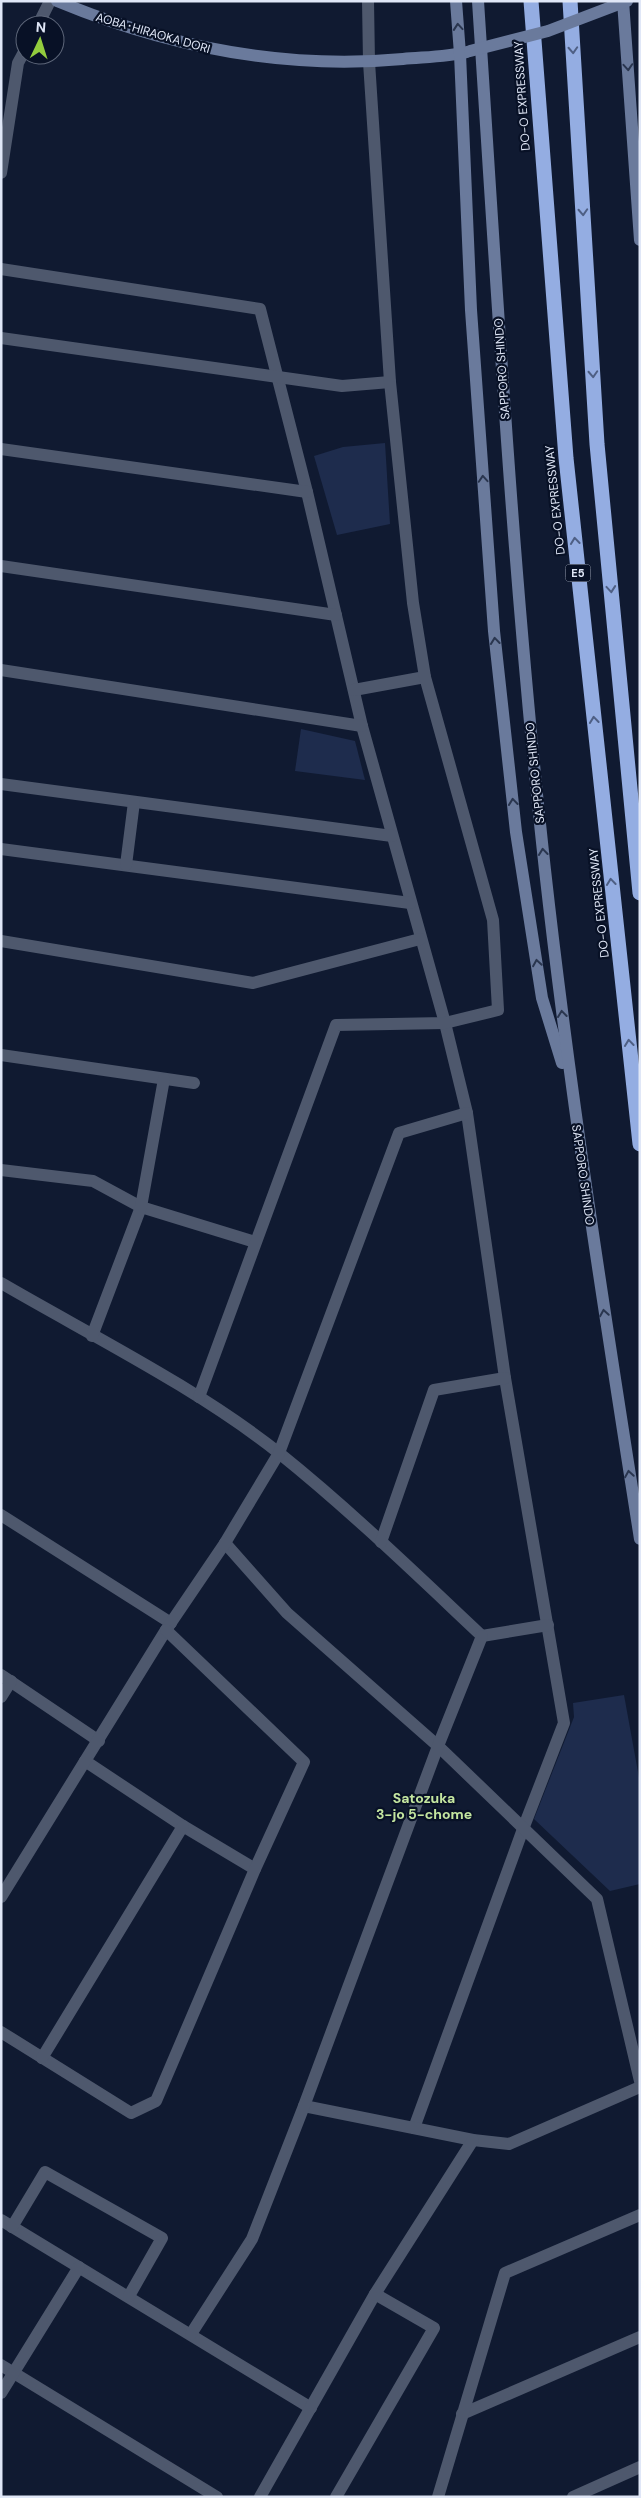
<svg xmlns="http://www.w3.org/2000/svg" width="641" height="2498" viewBox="0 0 641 2498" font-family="'DM Sans',sans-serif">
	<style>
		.green { fill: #1e2c4d }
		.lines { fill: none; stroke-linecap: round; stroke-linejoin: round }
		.street { stroke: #4e586d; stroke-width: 12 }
		.secondary { stroke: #6a7a9c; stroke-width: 12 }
		.highway { stroke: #94ade2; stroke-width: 15 }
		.secondary-bridge { stroke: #6a7a9c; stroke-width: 12 }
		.oneway { stroke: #2a364f }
		.oneway2 { stroke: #4e5f84 }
		.labels { text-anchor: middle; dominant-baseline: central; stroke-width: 4.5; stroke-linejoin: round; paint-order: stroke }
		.shield { fill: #081126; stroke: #9fa7b8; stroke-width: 1 }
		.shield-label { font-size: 11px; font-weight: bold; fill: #e0e7f7 }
		.street-label { font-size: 12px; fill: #e0e7f7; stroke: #081126 }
		.neighbourhood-label { font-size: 14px; font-weight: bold; fill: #c4e6a0; stroke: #081126 }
	</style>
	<rect width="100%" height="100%" fill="#101a31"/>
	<g class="green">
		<polygon points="385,443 390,524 337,535 314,456 343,447"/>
		<polygon points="301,729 355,741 365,780 295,771"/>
		<polygon points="624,1695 640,1783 640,1884 610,1891 534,1819 574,1717 573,1703"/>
	</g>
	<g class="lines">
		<g class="street">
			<polyline points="38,25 50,1"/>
			<polyline points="1,173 18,63 25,50"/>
			<polyline points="1,269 260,309 307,492 362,726 445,1023 467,1113 505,1378 564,1723 523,1829 414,2128"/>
			<polyline points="1,338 342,386 390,382"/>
			<polyline points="1,449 307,492"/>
			<polyline points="1,566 336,615"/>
			<polyline points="1,670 362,726"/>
			<polyline points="354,690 425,677"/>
			<polyline points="1,784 392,836"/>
			<polyline points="1,849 410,903"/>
			<polyline points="126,865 134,802"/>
			<polyline points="1,941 253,983 420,939"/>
			<polyline points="1,1055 194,1083"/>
			<polyline points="1,1170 93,1181 141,1207 255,1242"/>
			<path d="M1 1283C92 1336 197 1388 279 1453 350 1510 416 1574 482 1636L548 1625"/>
			<polyline points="92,1336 141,1207 164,1079"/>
			<polyline points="199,1397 336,1025 445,1023 498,1010 493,920 425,677 413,603 390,382 369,62 368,1"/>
			<polyline points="1,1515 171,1623"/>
			<polyline points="381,1542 434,1390 505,1378"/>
			<polyline points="225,1543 287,1613 438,1746 597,1899 640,2081"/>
			<polyline points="1,1675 99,1741"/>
			<polyline points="1,1697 11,1681"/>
			<polyline points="85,1761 183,1826 255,1869"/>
			<polyline points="1,1897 166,1630 225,1543 279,1453 399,1133 467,1113"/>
			<polyline points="1,2032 131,2113 156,2101 255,1869 304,1762 166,1630"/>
			<polyline points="42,2058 183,1826"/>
			<polyline points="304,2106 473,2140 509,2144 640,2087"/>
			<polyline points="1,2220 311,2408"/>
			<polyline points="12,2227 45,2172 162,2238 129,2296"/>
			<polyline points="191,2334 252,2239 304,2106 438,1746 482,1636"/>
			<polyline points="1,2365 217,2497"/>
			<polyline points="1,2393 79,2267"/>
			<polyline points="462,2414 640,2337"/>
			<polyline points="260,2497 375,2294 473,2140"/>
			<polyline points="336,2497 434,2328 375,2294"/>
			<polyline points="438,2497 505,2273 640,2215"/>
			<polyline points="573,2497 640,2467"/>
		</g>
		<g class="secondary">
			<path d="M57 1C168 47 283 70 403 59 424 57 447 57 467 52"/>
			<polyline points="456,1 460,54 471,310 494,631 516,832 542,998 562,1063"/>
			<path d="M478 1C497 291 513 581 545 870 570 1094 605 1316 640 1539"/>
			<polyline points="623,1 640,240"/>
		</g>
		<g class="highway">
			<polyline points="531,1 566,458 640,1144"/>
			<polyline points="570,1 597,444 640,893"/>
		</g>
		<polyline class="secondary-bridge" points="470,51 548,31 627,1"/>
	</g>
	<defs><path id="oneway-chevron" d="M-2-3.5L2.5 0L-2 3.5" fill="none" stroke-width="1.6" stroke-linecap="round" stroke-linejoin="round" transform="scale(1.25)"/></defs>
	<g class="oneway">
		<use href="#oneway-chevron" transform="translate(458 27) rotate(-95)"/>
		<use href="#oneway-chevron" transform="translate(628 67) rotate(86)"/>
		<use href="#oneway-chevron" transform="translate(483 479) rotate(-94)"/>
		<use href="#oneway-chevron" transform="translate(495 641) rotate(-96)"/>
		<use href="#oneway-chevron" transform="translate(513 802) rotate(-96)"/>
		<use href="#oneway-chevron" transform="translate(543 852) rotate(-96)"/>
		<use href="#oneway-chevron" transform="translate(537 963) rotate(-99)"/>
		<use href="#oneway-chevron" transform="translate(562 1014) rotate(-97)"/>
		<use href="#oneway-chevron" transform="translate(604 1313) rotate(-99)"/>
		<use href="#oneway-chevron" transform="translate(629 1474) rotate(-99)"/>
	</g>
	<g class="oneway2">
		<use href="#oneway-chevron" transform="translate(573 50) rotate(87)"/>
		<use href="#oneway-chevron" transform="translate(583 212) rotate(87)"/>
		<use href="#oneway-chevron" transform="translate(593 374) rotate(87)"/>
		<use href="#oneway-chevron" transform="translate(575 541) rotate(-96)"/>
		<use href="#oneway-chevron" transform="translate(611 589) rotate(85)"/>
		<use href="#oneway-chevron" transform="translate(594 720) rotate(-96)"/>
		<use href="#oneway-chevron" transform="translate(611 882) rotate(-96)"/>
		<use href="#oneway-chevron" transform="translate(629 1043) rotate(-96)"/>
	</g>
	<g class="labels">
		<rect class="shield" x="565.5" y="564.5" width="25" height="17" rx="4"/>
		<g class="shield-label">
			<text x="578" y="573">E5</text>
		</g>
		<g class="street-label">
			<text transform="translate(153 33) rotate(16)">AOBA･HIRAOKA DORI</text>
			<text transform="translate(522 96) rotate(-94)">DO-O EXPRESSWAY</text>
			<text transform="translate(502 369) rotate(-94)">SAPPORO SHINDO</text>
			<text transform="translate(555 500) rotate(-96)">DO-O EXPRESSWAY</text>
			<text transform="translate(535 773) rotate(-96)">SAPPORO SHINDO</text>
			<text transform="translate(599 903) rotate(-96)">DO-O EXPRESSWAY</text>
			<text transform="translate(583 1175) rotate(82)">SAPPORO SHINDO</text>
		</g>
		<g class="neighbourhood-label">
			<text x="424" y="1798">Satozuka<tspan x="424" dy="16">3-jo 5-chome</tspan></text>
		</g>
	</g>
	<rect width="641" height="2498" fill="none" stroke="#e0e7f7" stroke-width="5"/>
	<g transform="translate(40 40) rotate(4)"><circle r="24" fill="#081126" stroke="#5e677a"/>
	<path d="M0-4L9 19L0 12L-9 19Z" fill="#93cd3e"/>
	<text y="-8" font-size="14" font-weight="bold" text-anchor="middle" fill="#e0e7f7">N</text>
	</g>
</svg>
